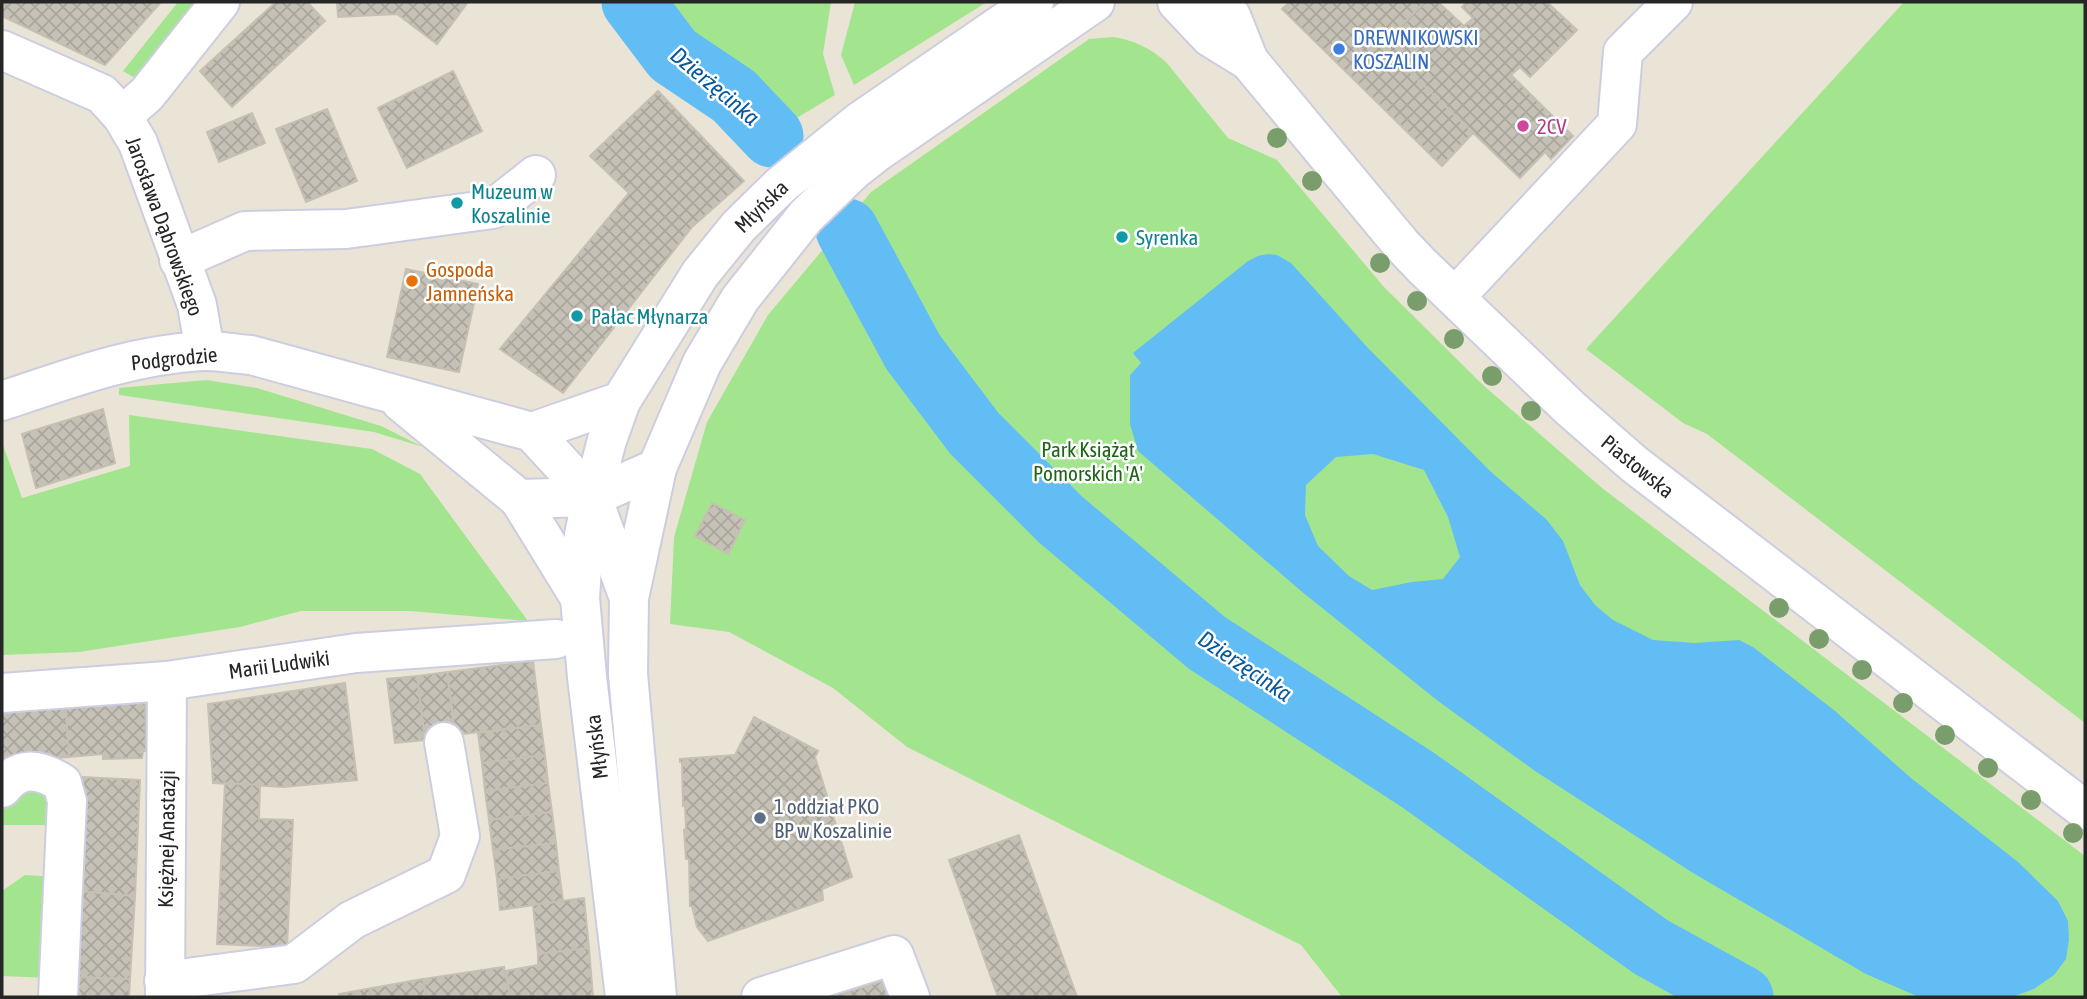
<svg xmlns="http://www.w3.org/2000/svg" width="2087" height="999" viewBox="0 0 2087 999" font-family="'Asap Condensed',sans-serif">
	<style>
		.grass { fill: #a3e58f }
		.water { fill: #62bdf4; fill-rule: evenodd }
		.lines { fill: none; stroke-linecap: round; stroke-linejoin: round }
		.river { stroke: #62bdf4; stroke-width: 63 }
		.building { fill: url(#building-cross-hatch); stroke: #c5c0b1; stroke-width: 2 }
		.minor-casing { stroke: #cccde1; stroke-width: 42 }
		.minor { stroke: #fff; stroke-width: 38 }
		.tree { fill: #799e6c }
		.shop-dot { fill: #3f7fe0; stroke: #fff; stroke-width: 2.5 }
		.hotel-dot { fill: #d1479c; stroke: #fff; stroke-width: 2.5 }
		.culture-dot { fill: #0f9aa8; stroke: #fff; stroke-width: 2.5 }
		.food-dot { fill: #e8710a; stroke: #fff; stroke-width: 2.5 }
		.service-dot { fill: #5c6f8a; stroke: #fff; stroke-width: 2.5 }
		.labels { text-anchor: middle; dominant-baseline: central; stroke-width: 5; stroke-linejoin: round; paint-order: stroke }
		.shop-label { font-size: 21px; fill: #366cbe; stroke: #fff; text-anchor: start }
		.hotel-label { font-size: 21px; fill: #b23c85; stroke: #fff; text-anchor: start }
		.culture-label { font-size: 21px; fill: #0d838f; stroke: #fff; text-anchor: start }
		.street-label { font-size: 21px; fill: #262626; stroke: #fff }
		.food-label { font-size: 21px; fill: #c56008; stroke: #fff; text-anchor: start }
		.park-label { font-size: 21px; fill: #1d6515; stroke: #fff }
		.service-label { font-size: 21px; fill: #4e5e75; stroke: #fff; text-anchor: start }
		.water-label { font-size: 23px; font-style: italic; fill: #07579a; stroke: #fff }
	</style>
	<defs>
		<pattern id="building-cross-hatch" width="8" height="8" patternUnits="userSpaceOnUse" patternTransform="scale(1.75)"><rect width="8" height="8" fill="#c5c1b7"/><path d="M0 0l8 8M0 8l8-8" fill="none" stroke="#a9a69d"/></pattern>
	</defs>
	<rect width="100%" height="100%" fill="#eae4d6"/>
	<g class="grass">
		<polygon points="178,2 193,2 192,9 135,78 123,71"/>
		<polygon points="638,2 831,2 823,54 835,95 755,143"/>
		<polygon points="855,2 987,2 854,85 841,55"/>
		<polygon points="1904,2 2085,2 2085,723 1707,434 1683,423 1586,349"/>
		<path d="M1113 37C1134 40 1150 48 1166 62L1228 138 1277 160 1384 287 1483 385 1602 488 2085 856V997H1342L1301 945 907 747 833 688 729 632 670 624 674 537 707 422 768 315 871 192 1089 39Z"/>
		<polygon points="206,380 257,388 381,426 423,447 374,432 119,395 119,388"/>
		<polygon points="129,415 372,449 420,474 528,621 410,611 301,611 240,627 79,652 2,655 2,442 22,498 130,466"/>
		<polygon points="45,785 59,825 3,825 3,803 13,789"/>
		<polygon points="25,875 55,877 49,978 2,976 2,891"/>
	</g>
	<g class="water">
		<polygon points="611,2 651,2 675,26 673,55 658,63 633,48"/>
		<path d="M1268 254 1277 255 1291 263 1368 348 1490 471 1547 520 1563 541 1580 585 1595 605 1613 620 1653 640 1694 643 1739 640 1753 647 1835 711 1911 778 2018 862 2058 901 2068 921 2069 940 2066 959 2054 975 2034 989 2012 997H1919L1866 974 1693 873 1535 771 1438 701 1301 591 1138 451 1130 424V375L1141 363 1133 353 1248 261 1258 256ZM1373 454 1424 470 1448 517 1460 557 1443 579 1412 582 1372 590 1349 576 1318 546 1305 515 1306 485 1336 457Z"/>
	</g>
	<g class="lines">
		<g class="river">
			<polyline points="633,2 673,55 734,96 772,136"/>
			<polyline points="847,230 913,352 974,433 1061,520 1207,643 1418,780 1651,947 1742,997"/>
		</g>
	</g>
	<g class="building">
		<polygon points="6,2 161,2 105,65 2,16 2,8"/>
		<polygon points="276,2 307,2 325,21 232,107 200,71"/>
		<polygon points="337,2 468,2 437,44 397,14 338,17"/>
		<polygon points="1290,2 1425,2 1382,45 1474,132 1442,166 1282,9"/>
		<polygon points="1425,2 1438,2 1464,26 1473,18 1462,7 1467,2 1547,2 1577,30 1530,77 1520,67 1511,75 1573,136 1551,159 1545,152 1520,178 1382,45"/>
		<polygon points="453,71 482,131 407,168 378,108"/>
		<polygon points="658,91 744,181 692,227 563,393 500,349 629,193 590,156"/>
		<polygon points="327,109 357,181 306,202 276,129"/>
		<polygon points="252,113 265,143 219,162 207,132"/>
		<polygon points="406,269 478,284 459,372 387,357"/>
		<polygon points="103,409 115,463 36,488 22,434"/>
		<polygon points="712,503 745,520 728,554 695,536"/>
		<polygon points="533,661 541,725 455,735 447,672"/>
		<polygon points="447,672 455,735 425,740 417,676"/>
		<polygon points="417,676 425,740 395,743 387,679"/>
		<polygon points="345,683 357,780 283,787 213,783 208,704"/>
		<polygon points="145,692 146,751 143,751 142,758 103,759 103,754 69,757 65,697"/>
		<polygon points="65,697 69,757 2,761 2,701"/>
		<polygon points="754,717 818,751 815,757 852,877 822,889 823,900 708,941 697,927 692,906 690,906 689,859 686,859 684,830 686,829 685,805 683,806 682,762 680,762 680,759 735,755"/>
		<polygon points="541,725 545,755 482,763 478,733"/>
		<polygon points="545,755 548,783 485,791 482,763"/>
		<polygon points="82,777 140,780 135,896 77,891"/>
		<polygon points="225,783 260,785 259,819 293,820 287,947 217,944"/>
		<polygon points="548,783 552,812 489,820 485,791"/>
		<polygon points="552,812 556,843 493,850 489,820"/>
		<polygon points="1019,835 1077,997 998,997 949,860"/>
		<polygon points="556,843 559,871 497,879 493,850"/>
		<polygon points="559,871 563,901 500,910 497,879"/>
		<polygon points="77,891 135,896 130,979 71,977"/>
		<polygon points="584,898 589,948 538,954 533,905"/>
		<polygon points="589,948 593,997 510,997 506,971 538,965 538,954"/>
		<polygon points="504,967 510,997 426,997 423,979"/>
		<polygon points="71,977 130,979 129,997 71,997"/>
		<polygon points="423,979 426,997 340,997 339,994"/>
		<polygon points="883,981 888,997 833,997 833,996"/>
	</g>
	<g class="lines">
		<g class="minor-casing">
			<g id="minor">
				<polyline points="1177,2 1210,37 1249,61"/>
				<polyline points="1219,2 1231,16 1249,61 1401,244 1422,266 1571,409 1634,464 2085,810"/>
				<polyline points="2,50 102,94 122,116 138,143 197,305 205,351"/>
				<polyline points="122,116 147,94 220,2"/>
				<polyline points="179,260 245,231 346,229 493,209 536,175"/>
				<polyline points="1455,297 1617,124 1623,52 1673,2"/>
				<path d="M2 401C68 379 131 355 202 351 218 350 235 354 251 355L532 432 592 497 629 598"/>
				<polyline points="401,402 519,499 580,598"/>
				<polyline points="532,432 621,401"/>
				<polyline points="519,499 592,497 657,468"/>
				<polyline points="2,693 167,681 356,653 556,639"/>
				<path d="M2 788C20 765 40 769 62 783L67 801 58 997"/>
				<polyline points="164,981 294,964 352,920 446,874 460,836 444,742"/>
				<polyline points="165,997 167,681"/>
				<polyline points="625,997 587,677 580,598 584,535 592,497 607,440 621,401 700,274 739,226 781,185 859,122 1034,2"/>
				<polyline points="657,997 628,674 629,598 657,468 702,363 740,299 806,216 854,170 877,152 1095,2"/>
				<polyline points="761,997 894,955 910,997"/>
			</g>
		</g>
		<use href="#minor" class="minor"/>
	</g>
	<g class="tree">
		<circle cx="1277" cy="138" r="10"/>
		<circle cx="1312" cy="181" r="10"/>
		<circle cx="1380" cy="263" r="10"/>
		<circle cx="1417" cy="301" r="10"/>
		<circle cx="1454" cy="339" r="10"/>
		<circle cx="1492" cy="376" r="10"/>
		<circle cx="1531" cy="411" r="10"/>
		<circle cx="1779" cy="608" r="10"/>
		<circle cx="1819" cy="639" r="10"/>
		<circle cx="1862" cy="670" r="10"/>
		<circle cx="1903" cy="703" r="10"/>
		<circle cx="1945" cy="735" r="10"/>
		<circle cx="1988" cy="768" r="10"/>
		<circle cx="2031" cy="800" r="10"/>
		<circle cx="2073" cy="833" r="10"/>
	</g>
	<circle class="shop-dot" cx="1339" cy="49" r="7"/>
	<circle class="hotel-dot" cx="1523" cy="126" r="7"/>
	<g class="culture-dot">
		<circle cx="457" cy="203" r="7"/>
		<circle cx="1122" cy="237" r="7"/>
		<circle cx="577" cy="316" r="7"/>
	</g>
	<circle class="food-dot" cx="412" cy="281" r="7"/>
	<circle class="service-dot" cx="760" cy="818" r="7"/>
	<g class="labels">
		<g class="shop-label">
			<text x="1353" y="37">DREWNIKOWSKI<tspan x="1353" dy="24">KOSZALIN</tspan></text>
		</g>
		<g class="hotel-label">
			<text x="1537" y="126">2CV</text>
		</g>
		<g class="culture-label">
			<text x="471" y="191">Muzeum w<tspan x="471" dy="24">Koszalinie</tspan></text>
			<text x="1136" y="237">Syrenka</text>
			<text x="591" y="316">Pałac Młynarza</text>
		</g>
		<g class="street-label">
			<text transform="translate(761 206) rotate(-44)">Młyńska</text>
			<text transform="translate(165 226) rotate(70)">Jarosława Dąbrowskiego</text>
			<text transform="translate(174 358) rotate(-6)">Podgrodzie</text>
			<text transform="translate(1638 466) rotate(39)">Piastowska</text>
			<text transform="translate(279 664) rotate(-8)">Marii Ludwiki</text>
			<text transform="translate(596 747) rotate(-97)">Młyńska</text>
			<text transform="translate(166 839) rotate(-89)">Księżnej Anastazji</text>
		</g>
		<g class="food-label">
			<text x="426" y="269">Gospoda<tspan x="426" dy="24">Jamneńska</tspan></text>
		</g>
		<g class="park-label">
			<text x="1088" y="449">Park Książąt<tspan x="1088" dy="24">Pomorskich 'A'</tspan></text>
		</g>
		<g class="service-label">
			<text x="774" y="806">1 oddział PKO<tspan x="774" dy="24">BP w Koszalinie</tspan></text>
		</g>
		<g class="water-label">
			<text transform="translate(715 86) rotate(40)">Dzierżęcinka</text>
			<text transform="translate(1245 666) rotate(34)">Dzierżęcinka</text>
		</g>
	</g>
	<rect width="2087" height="999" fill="none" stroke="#262626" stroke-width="7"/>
</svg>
